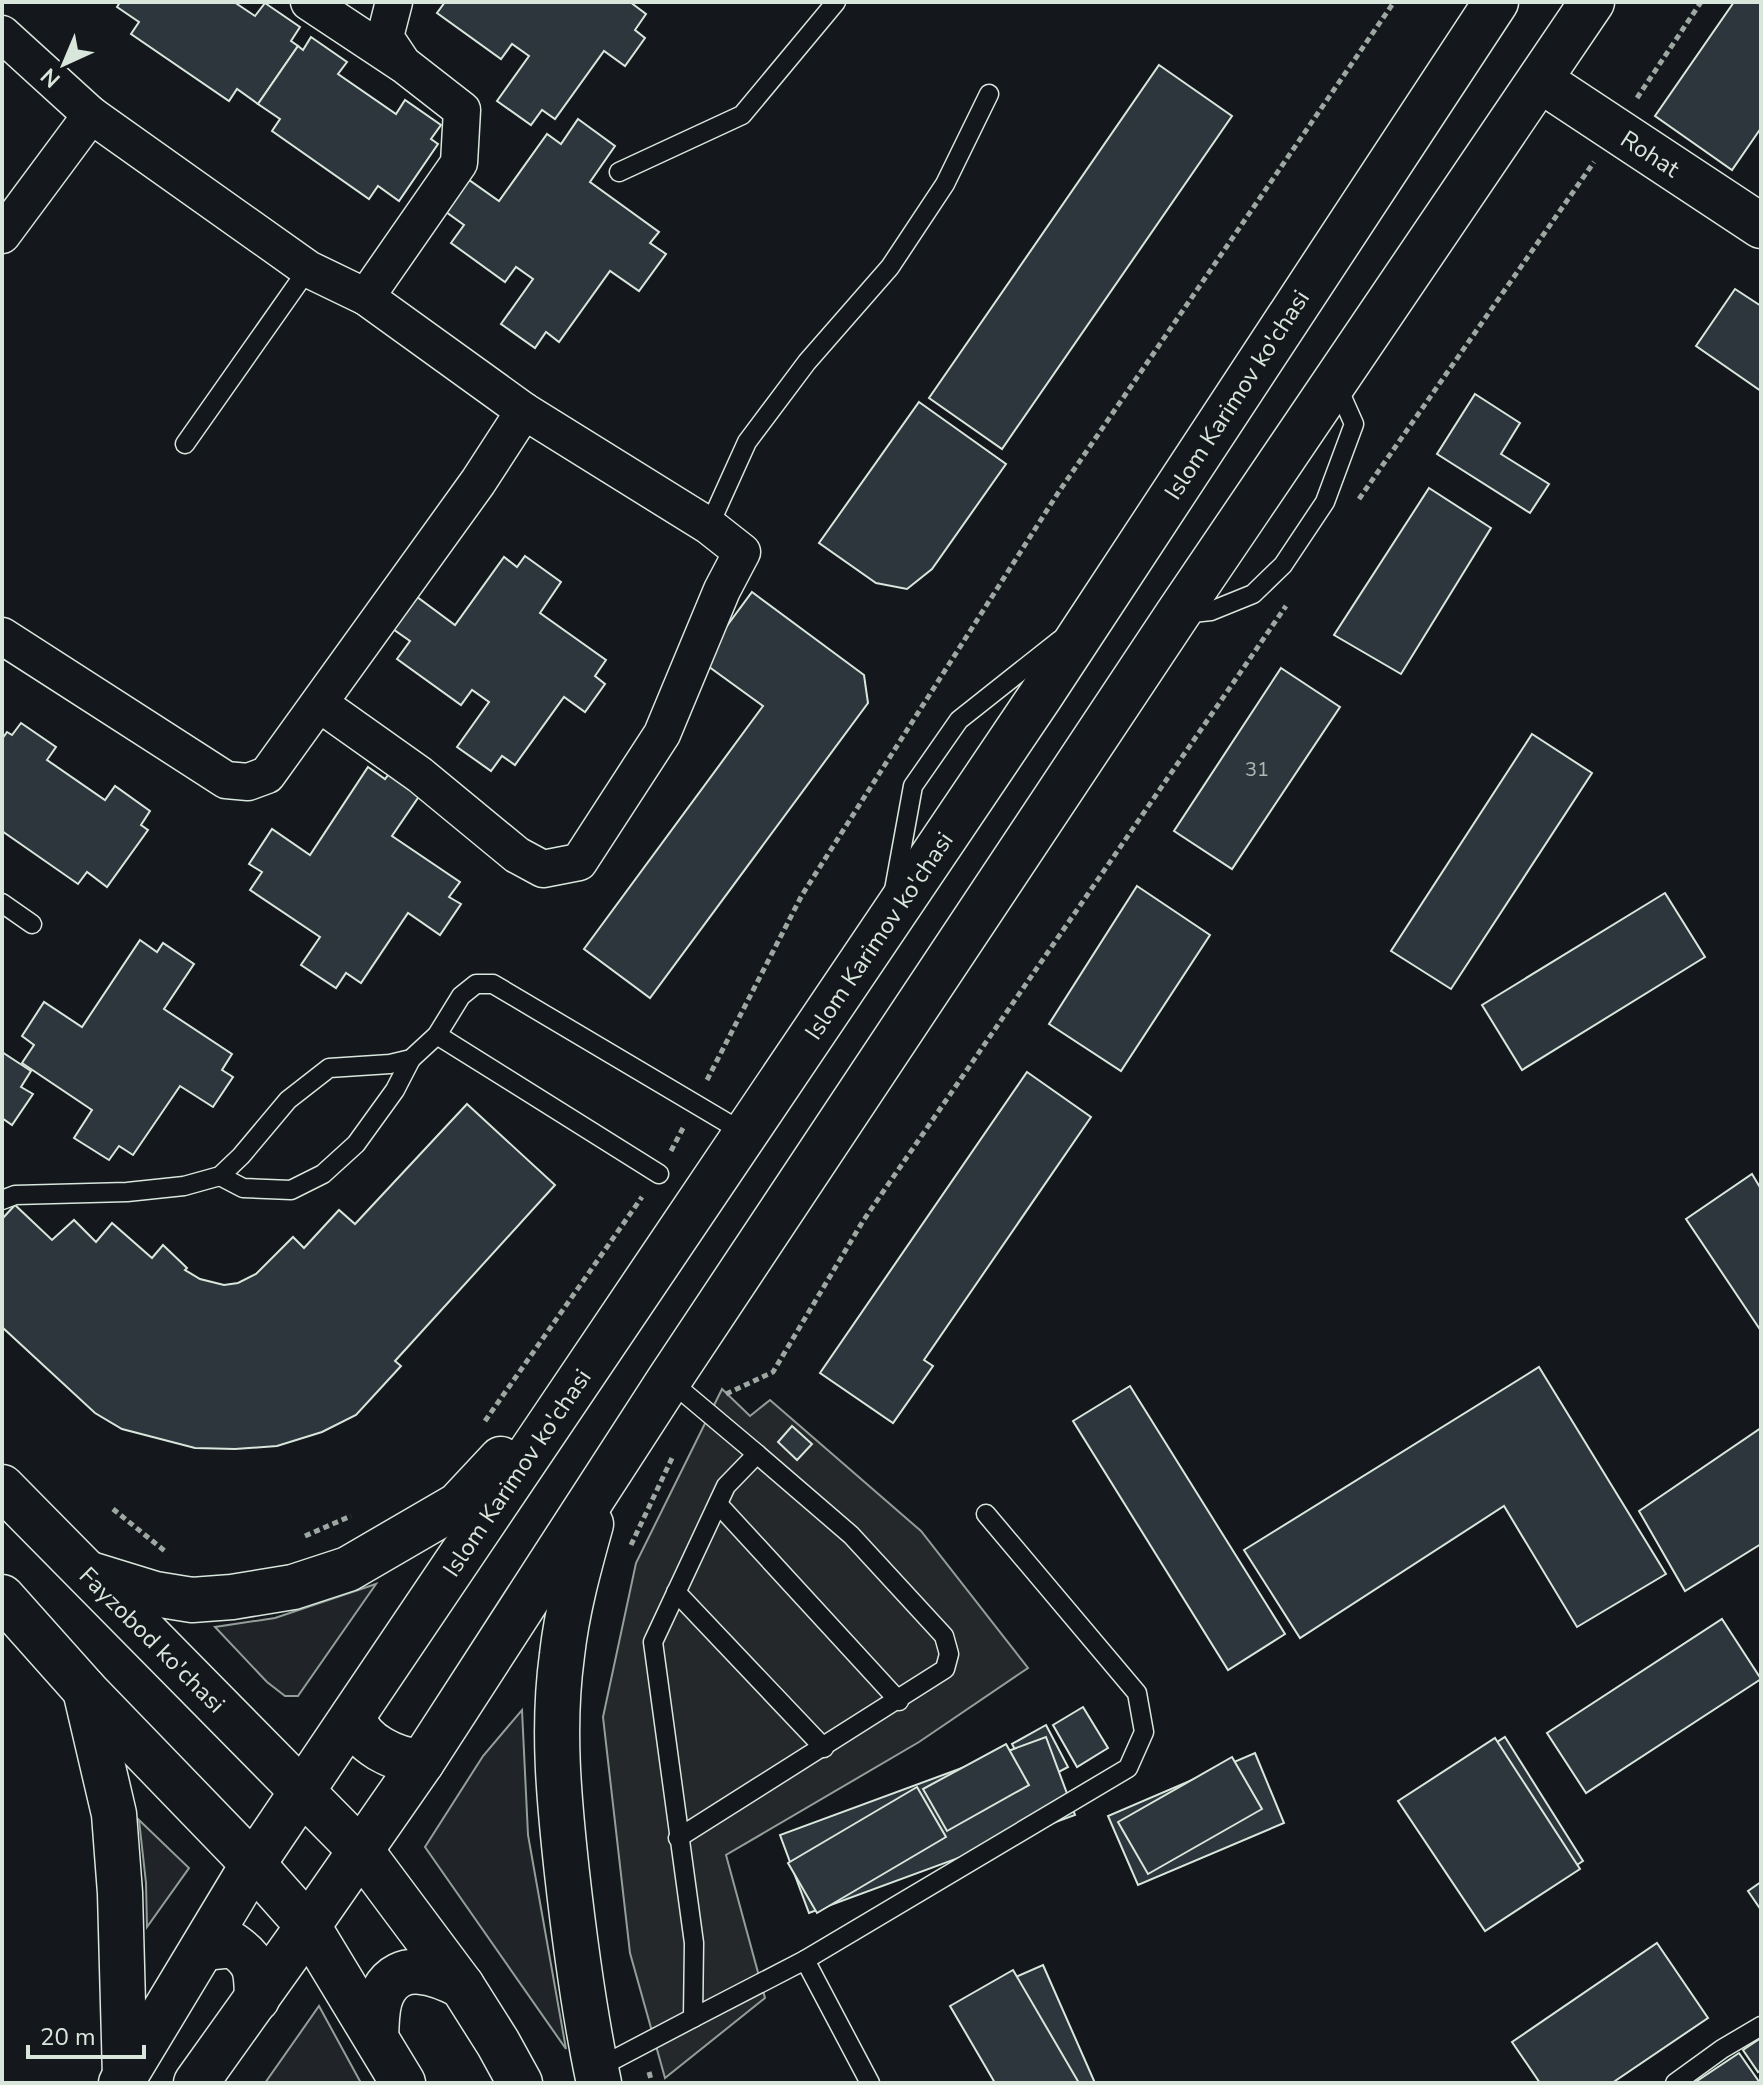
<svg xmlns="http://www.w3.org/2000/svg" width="1763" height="2085" viewBox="0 0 1763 2085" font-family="'Nunito Sans',sans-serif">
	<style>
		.green { fill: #202428; stroke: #939e99; stroke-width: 2 }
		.parking { fill: #24282b; stroke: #939e99; stroke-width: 2 }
		.building { fill: #2c363c; stroke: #d8e6dc; stroke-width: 2 }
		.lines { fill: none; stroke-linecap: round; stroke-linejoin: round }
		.lane-casing { stroke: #d8e6dc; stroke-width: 21 }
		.street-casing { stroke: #d8e6dc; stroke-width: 39 }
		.secondary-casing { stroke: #d8e6dc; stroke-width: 47 }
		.primary-casing { stroke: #d8e6dc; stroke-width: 47 }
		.path { stroke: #9da8a2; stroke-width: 5; stroke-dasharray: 6 4; stroke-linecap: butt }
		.lane { stroke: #14181c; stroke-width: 18 }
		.street { stroke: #14181c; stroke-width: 36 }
		.secondary { stroke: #14181c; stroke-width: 44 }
		.primary { stroke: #14181c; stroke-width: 44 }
		.labels { text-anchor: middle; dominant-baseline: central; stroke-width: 6; stroke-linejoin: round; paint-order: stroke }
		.number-label { font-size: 20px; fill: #adbab4 }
		.street-label { font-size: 24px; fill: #d8e6dc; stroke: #14181c }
	</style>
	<rect width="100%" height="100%" fill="#14181c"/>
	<g class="green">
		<polygon points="376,1584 298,1696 285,1696 267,1682 215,1627 275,1618"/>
		<polygon points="522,1710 528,1835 566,2049 425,1847 483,1756"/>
		<polygon points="139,1820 189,1868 147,1927 146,1883"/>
		<polygon points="319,2006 361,2083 265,2083"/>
	</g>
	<polygon class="parking" points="722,1389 750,1416 770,1400 921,1531 1028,1668 919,1742 726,1855 765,1998 665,2078 630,1953 603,1717 636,1563"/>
	<g class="building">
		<polygon points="120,2 234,2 255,16 265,3 300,27 291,41 298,46 258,104 237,89 229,101 131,34 139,22 117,7"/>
		<polygon points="445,2 630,2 646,14 635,30 645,38 625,66 604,51 555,119 542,110 531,125 497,101 529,56 512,44 501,59 437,13"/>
		<polygon points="1734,2 1761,2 1761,128 1732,170 1655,116"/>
		<polygon points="311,37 347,62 338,74 396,114 405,100 441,125 431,139 438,144 399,201 378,186 369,199 272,131 280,119 258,104 298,46 303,50"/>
		<polygon points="1159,65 1232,116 1002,449 929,398"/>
		<polygon points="578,119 615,146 590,182 659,232 650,243 666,254 639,291 610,271 559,342 546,332 535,348 501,324 533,279 516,267 505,282 451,243 464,225 446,212 469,180 499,201 547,134 561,144"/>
		<polygon points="1735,289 1761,306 1761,391 1696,346"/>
		<polygon points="1475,394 1520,423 1501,454 1549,484 1530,513 1437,454"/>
		<polygon points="919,402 1006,464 932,569 907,589 876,583 819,543"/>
		<polygon points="1429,488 1491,528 1401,674 1334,635"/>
		<polygon points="525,556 561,582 540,613 606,660 595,676 605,684 585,712 564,697 515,765 502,756 491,771 457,747 489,702 472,690 461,705 397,659 410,641 390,627 413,594 455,625 504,557 517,567"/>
		<polygon points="752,592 864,675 868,703 650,998 584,949 763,706 701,661"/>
		<polygon points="1281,668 1340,707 1232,869 1174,831"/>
		<polygon points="21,723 56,747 47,760 105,800 115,786 150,811 141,825 148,830 107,887 87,872 78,884 2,831 2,739 7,732 12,735"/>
		<polygon points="1532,734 1592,773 1451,989 1391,951"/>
		<polygon points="368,767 385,779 391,771 422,792 392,836 460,882 449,897 461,904 440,935 408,913 361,983 346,973 336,988 301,965 320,937 250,890 262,872 249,864 272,829 310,855"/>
		<polygon points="1137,886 1210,935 1121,1071 1049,1024"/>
		<polygon points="1665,893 1705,957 1522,1070 1482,1005"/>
		<polygon points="140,940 157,952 163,943 194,964 164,1009 232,1054 222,1070 233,1077 213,1107 180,1086 133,1155 119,1146 109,1160 74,1138 92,1110 22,1063 34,1045 22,1036 44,1002 82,1027"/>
		<polygon points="2,1052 31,1071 21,1087 33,1094 12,1125 2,1118"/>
		<polygon points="1027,1072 1091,1117 924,1360 933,1366 893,1423 820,1373"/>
		<polygon points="467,1104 555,1185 395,1361 401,1366 356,1415 322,1432 277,1446 235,1449 195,1448 122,1429 95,1413 2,1327 2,1219 15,1205 52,1240 74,1220 96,1242 112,1223 152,1258 163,1245 187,1268 185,1270 200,1279 224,1285 238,1283 256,1274 293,1237 304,1248 339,1210 355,1224"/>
		<polygon points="1752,1174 1761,1189 1761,1331 1686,1219"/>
		<polygon points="1539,1367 1666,1574 1577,1627 1504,1506 1300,1638 1244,1550"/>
		<polygon points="1130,1386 1285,1634 1228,1670 1073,1421"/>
		<polygon points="792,1426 812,1444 797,1460 778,1442"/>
		<polygon points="1761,1428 1761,1544 1685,1591 1639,1511"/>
		<polygon points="1722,1619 1761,1679 1586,1793 1547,1733"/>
		<polygon points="1083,1707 1108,1748 1077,1767 1053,1725"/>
		<polygon points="1046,1725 1068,1767 1034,1785 1012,1744"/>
		<polygon points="1046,1737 1075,1815 809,1913 780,1835"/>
		<polygon points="1505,1737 1583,1861 1485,1923 1407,1799"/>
		<polygon points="1495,1738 1580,1869 1485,1931 1398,1801"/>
		<polygon points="1006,1744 1029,1785 947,1831 923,1789"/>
		<polygon points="1255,1753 1284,1823 1138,1885 1108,1816"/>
		<polygon points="1232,1757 1262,1809 1148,1874 1118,1822"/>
		<polygon points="917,1787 946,1837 817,1913 788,1863"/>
		<polygon points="1761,1882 1761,1910 1748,1891"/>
		<polygon points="1657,1943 1708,2018 1612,2083 1540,2083 1512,2042"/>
		<polygon points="1043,1965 1095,2083 1000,2083 964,2000"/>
		<polygon points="1013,1970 1079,2083 995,2083 950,2006"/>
		<polygon points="1761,2038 1761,2070 1758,2072 1743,2050"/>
		<polygon points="1739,2053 1760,2083 1694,2083"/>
	</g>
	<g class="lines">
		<g class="lane-casing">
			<g id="lane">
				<polyline points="619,172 742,115 836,2"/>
				<polyline points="185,444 308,269"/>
				<polyline points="709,526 747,442 807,362 890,267 945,184 989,94"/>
				<polyline points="1183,614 1211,611 1253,594 1283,565 1325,502 1354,424 1342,397 1333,384"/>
				<polyline points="894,890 913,786 959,720 1060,640"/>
				<polyline points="2,903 32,924"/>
				<polyline points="437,1035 659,1174"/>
				<polyline points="220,1176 243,1188 291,1190 323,1174 356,1144 395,1090 411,1059"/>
				<polyline points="2,1200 15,1195 127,1192 184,1186 220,1176 241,1156 288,1100 329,1068 390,1064 411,1059 437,1035 461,996 476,984 493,984 746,1134"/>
				<polyline points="718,1504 899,1701"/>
				<polyline points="676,1592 824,1748"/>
				<polyline points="678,1838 945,1669 949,1654 944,1636 851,1535 757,1454"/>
				<polyline points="805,1960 1128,1768 1144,1732 1137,1693 986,1514"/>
				<polyline points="693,2018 805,1960 870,2083"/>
				<polyline points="596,2069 693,2018 694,1943 653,1642 726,1486 757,1454 669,1380"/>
				<polyline points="1675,2083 1722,2049 1761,2026"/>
			</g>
		</g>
		<g class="street-casing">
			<g id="street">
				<polyline points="309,2 401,63"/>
				<polyline points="2,34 91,115 308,269 366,297 524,411 478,482 267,775 248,782 226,780 2,636"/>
				<polyline points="2,235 91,115"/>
				<polyline points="366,297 459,163 462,110 403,64 385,37 394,2"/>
				<polyline points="320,704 420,775 517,855 543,869 579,862 662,734 722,590 742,552 709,526 524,411"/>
			</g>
		</g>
		<g class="secondary-casing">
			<g id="secondary">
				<polyline points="1540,80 1761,226"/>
				<polyline points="121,2083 253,1864"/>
				<polyline points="196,2083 308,1926"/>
			</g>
		</g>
		<g class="primary-casing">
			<g id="primary">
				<polyline points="2,1487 362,1852 462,1986 498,2043 520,2083"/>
				<path d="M591 1524C579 1567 567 1610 562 1655 552 1728 559 1800 567 1873 575 1944 584 2013 599 2083"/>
				<polyline points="90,1574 155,1594 192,1600 232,1597 293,1587 348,1569 458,1505 501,1459"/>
				<polyline points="2,1597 85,1690 253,1864 308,1926 403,2083"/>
				<polyline points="85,1690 114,1814 120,1893 125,2077"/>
				<path d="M353 1716C360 1744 395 1760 422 1762"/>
				<polyline points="253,1864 1041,695 1496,2"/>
				<polyline points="308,1926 422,1762 669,1380 1177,615 1592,2"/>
				<path d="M203 1948 233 1945C258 1963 256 1971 257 1999"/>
				<path d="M376 2036C377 2022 376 2005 383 1992 400 1959 437 1973 462 1986"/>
			</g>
		</g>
		<g class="path">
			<polyline points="1637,98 1701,2"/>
			<polyline points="1359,499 1594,162"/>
			<polyline points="707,1080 802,895 1058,493 1394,2"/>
			<polyline points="671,1151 683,1128"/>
			<polyline points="726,1394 773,1372 863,1221 1286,606"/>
			<polyline points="485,1421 642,1197"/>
			<polyline points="113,1509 166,1552"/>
			<polyline points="305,1536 351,1516"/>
			<polyline points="631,1545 673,1456"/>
			<polyline points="649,2072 652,2083"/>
		</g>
		<use href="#lane" class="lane"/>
		<use href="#street" class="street"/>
		<use href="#secondary" class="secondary"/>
		<use href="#primary" class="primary"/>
	</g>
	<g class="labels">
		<g class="number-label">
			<text x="1257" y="769">31</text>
		</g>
		<g class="street-label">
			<text transform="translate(1650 154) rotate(33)">Rohat</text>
			<text transform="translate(1237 395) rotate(-57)">Islom Karimov ko'chasi</text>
			<text transform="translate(879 936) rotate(-56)">Islom Karimov ko'chasi</text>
			<text transform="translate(517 1473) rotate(-56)">Islom Karimov ko'chasi</text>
			<text transform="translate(152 1640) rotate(45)">Fayzobod ko'chasi</text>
		</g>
	</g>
	<rect width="1763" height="2085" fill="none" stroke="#d8e6dc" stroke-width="8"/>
	<g transform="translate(64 64) rotate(224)" stroke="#14181c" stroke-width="6" paint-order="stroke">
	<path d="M0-6L14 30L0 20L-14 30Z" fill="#d8e6dc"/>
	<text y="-12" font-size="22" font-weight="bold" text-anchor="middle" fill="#d8e6dc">N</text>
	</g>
	<path d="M28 2045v12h116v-12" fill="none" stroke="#d8e6dc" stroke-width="4"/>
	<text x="40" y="2045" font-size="24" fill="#d8e6dc" stroke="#14181c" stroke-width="6" paint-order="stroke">20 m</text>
</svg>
